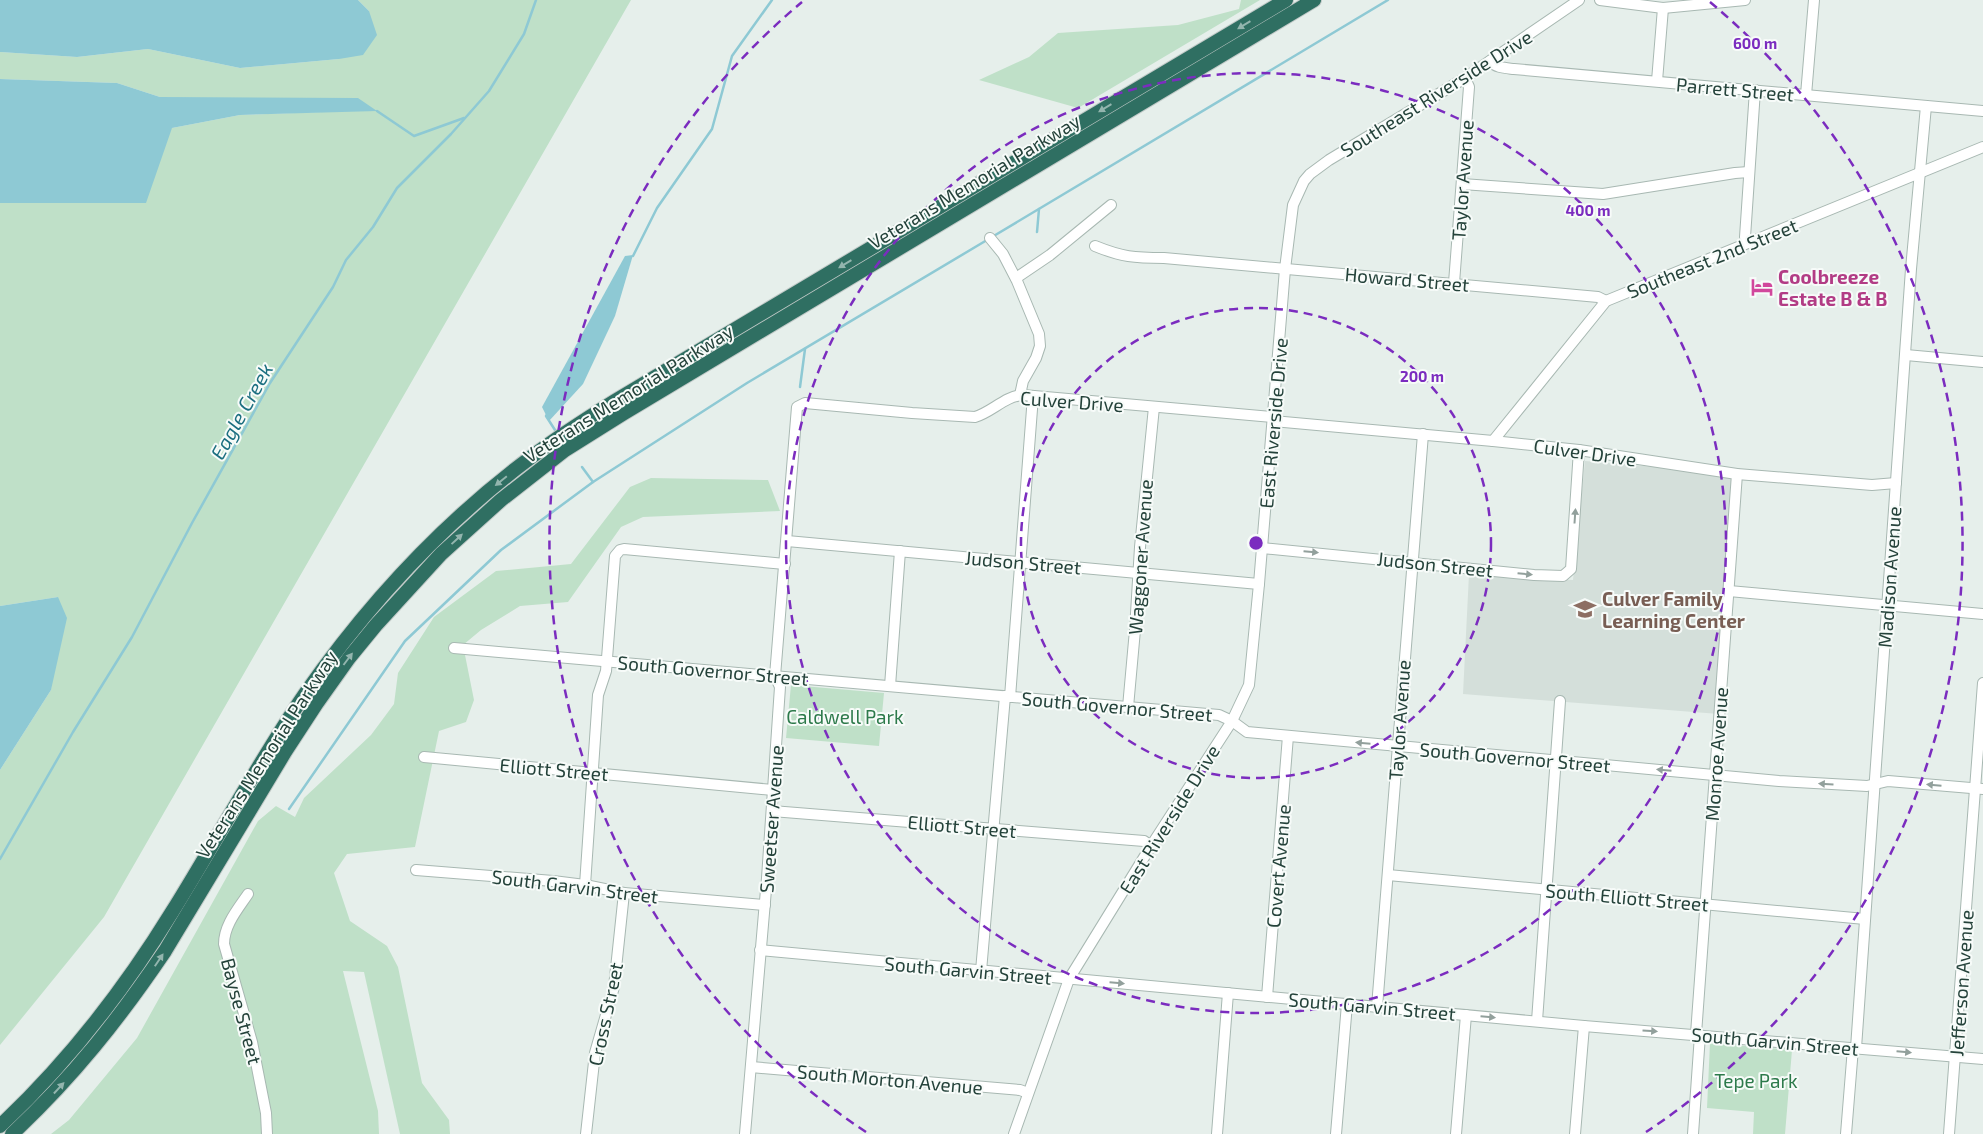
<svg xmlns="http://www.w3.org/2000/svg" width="1983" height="1134" viewBox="0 0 1983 1134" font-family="'Exo 2',sans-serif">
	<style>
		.built { fill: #d4dfda }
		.green { fill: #bfe0c8 }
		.water { fill: #8ec9d4 }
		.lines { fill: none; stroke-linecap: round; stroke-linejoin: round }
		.stream { stroke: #8ec9d4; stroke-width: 2.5 }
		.minor-casing { stroke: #a8b8b2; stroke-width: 12 }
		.highway-casing { stroke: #c2cac8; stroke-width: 16 }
		.minor { stroke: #fff; stroke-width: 10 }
		.highway { stroke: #2f6f62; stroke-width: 14 }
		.oneway { fill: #93b5ae }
		.oneway2 { fill: #92a09c }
		.ring { fill: none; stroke: #7b2cbf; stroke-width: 2.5; stroke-dasharray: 9 6 }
		.labels { text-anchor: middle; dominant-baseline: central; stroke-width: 4; stroke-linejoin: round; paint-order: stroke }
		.street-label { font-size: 19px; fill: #24423a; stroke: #f7fbf9 }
		.hotel-label { font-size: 19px; font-weight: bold; fill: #b23c85; stroke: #f7fbf9; text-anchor: start }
		.education-label { font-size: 19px; font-weight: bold; fill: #785e54; stroke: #f7fbf9; text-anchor: start }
		.park-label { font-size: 19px; fill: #2d7a4b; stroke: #f7fbf9 }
		.water-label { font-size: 20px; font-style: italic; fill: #1c6f80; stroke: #f7fbf9 }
		.centre { fill: #7b2cbf; stroke: #f7fbf9; stroke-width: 2.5 }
		.ring-label { font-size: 15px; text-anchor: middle; font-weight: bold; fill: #7b2cbf; stroke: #f7fbf9; stroke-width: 4; stroke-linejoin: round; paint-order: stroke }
	</style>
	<rect width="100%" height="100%" fill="#e6efeb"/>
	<polygon class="built" points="1585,461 1737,474 1719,714 1463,694 1469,574 1573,580"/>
	<g class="green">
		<polygon points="358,0 631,0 104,917 0,1045 0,770 51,690 58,597 0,606 0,203 11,202 172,128 240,115 376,110 160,97 117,83 0,79 0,52 77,57 148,49 240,68 339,59 369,11"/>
		<polygon points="1241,0 1260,0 1078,108 979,80 1029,57 1058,33 1178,25 1239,9"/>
		<polygon points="651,478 768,480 780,511 643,517 621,527 568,602 520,606 481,630 463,645 474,700 466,722 439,731 415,847 347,854 334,873 350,921 387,946 398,967 422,1083 449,1120 450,1134 400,1134 364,972 343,971 378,1111 379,1134 51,1134 69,1120 137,1038 258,821 276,806 295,817 304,798 371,735 394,704 398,673 434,617 496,571 571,564 630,487"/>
		<polygon points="791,685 884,693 879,746 786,738"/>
		<polygon points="1710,1043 1792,1050 1785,1134 1753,1134 1754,1112 1707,1108"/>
	</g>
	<g class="water">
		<polygon points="0,0 358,0 369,11 377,35 363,55 339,59 240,68 148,49 77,57 0,52"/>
		<polygon points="0,79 117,83 160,97 358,98 377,111 240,115 172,128 146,203 0,203"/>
		<polygon points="633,255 615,316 583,384 549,421 542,407 625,256"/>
		<polygon points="58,597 67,618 51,690 0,770 0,606"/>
	</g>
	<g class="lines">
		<g class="stream">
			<polyline points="377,111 414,136 464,118"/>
			<polyline points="1037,232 1039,209"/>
			<polyline points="992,237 1388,0"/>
			<polyline points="633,256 657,208 712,129 732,56 772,0"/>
			<polyline points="800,387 805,349"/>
			<polyline points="548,413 546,416 555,430"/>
			<polyline points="582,467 593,482"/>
			<polyline points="289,809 405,641 501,550 593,482 747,383 987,240"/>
			<polyline points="0,859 73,732 132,637 192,523 270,383 333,287 346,260 373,227 397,188 451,134 489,91 524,34 536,0"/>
		</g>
		<g class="minor-casing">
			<g id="minor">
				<polyline points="1600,0 1663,8 1745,0"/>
				<path d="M1490 61C1496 68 1505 68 1514 69L1983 111"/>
				<polyline points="1657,81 1663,8"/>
				<polyline points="1806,95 1814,0"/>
				<polyline points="1462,184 1603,194 1735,173 1749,172"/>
				<polyline points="990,238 1003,254 1017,281 1039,334 1040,346 1036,358 1023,381 1020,395"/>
				<polyline points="1748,243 1745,237 1755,90"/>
				<path d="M1095 246C1122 257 1134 258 1164 258L1598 297 1606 301"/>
				<polyline points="1016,278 1050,255 1111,205"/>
				<polyline points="1454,283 1469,87 1465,78"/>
				<polyline points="1906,355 1983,362"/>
				<polyline points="1273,421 1493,441 1579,450 1737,474 1872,485 1896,483"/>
				<polyline points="1493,441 1606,301 1983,147"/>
				<polyline points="787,541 1259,584"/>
				<polyline points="1262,548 1534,575 1563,576 1571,569 1579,450"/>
				<polyline points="1729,591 1983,614"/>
				<polyline points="454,648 1219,715 1232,721 1247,732 1779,781 1867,786 1888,781 1983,789"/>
				<polyline points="890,686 900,551"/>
				<polyline points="1010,697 1033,396"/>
				<polyline points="1128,707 1135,630 1140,547 1154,407"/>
				<polyline points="424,757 773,790"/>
				<polyline points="772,811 1144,841 1151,846"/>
				<polyline points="416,870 553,881 585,885 624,893 765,905"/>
				<polyline points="1388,875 1865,919"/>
				<polyline points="585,885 598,695 606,671 615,556 620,550 624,549 785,564"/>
				<path d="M248 894C238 909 224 925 224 944L252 1042 266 1113 267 1134"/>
				<polyline points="760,950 1584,1026 1983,1059"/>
				<polyline points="981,971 1005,696"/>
				<polyline points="1267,997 1288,736"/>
				<polyline points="1377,1007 1423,434"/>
				<polyline points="1537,1021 1560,701"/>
				<polyline points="1696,1034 1737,474"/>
				<polyline points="1856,1048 1911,269 1926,106"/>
				<polyline points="751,1067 1020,1090 1028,1093"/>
				<polyline points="586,1134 595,1053 614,987 624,893"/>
				<path d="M745 1134 767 878 780 687 775 676 797 407 805 403 912 413 975 417C992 412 1005 396 1023 395L1273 417"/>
				<polyline points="1014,1134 1069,979 1151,846 1232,721 1249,685 1259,584 1285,269 1293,205 1304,181 1310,174 1329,160 1465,78 1579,0"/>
				<polyline points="1217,1134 1228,993"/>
				<polyline points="1336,1134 1347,1004"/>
				<polyline points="1456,1134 1466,1015"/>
				<polyline points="1575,1134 1584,1026"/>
				<polyline points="1693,1134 1700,1035"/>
				<polyline points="1846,1134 1853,1048"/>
				<polyline points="1949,1134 1983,683"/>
			</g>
		</g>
		<g class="highway-casing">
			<g id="highway">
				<path d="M0 1126C67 1063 124 990 172 912 217 840 257 764 305 694 368 604 443 523 530 458 558 437 586 419 615 401L1286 0"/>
				<path d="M12 1134C73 1077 119 1019 165 951L285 752 317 703 349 658 376 625 441 554 501 500 565 450 624 413 1314 0"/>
			</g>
		</g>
		<use href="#minor" class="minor"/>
		<use href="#highway" class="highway"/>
	</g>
	<defs><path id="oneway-solid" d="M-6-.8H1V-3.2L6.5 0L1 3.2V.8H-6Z" transform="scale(1.25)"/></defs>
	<g class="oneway">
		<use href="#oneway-solid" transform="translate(1244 25) rotate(149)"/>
		<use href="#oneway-solid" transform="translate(1105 108) rotate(149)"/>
		<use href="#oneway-solid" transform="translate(845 264) rotate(149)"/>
		<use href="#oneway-solid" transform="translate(501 481) rotate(141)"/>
		<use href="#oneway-solid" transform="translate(457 539) rotate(-43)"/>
		<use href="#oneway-solid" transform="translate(348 659) rotate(-53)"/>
		<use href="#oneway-solid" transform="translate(159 960) rotate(-56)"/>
		<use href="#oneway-solid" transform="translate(59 1088) rotate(-47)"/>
	</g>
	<g class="oneway2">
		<use href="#oneway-solid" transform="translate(1575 516) rotate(-86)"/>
		<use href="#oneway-solid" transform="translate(1311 552) rotate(5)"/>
		<use href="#oneway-solid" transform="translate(1525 574) rotate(6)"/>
		<use href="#oneway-solid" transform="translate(1363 743) rotate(-175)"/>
		<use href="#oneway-solid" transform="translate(1664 770) rotate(-175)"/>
		<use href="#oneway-solid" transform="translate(1826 784) rotate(-177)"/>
		<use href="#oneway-solid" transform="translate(1934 785) rotate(-175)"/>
		<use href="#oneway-solid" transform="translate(1117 983) rotate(5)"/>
		<use href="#oneway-solid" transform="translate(1488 1017) rotate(5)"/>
		<use href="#oneway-solid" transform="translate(1650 1031) rotate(4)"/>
		<use href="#oneway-solid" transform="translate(1904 1052) rotate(5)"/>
	</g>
	<g class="ring">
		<circle cx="1256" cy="543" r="235"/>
		<circle cx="1256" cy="543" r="470"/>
		<path d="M866 1132A706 706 0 0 1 802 2M1710 2A706 706 0 0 1 1646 1132"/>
	</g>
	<defs>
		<g id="hotel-bare" transform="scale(1.725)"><path d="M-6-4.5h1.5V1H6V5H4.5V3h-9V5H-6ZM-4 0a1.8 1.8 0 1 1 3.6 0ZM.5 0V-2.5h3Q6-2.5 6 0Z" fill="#d1479c" stroke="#f7fbf9" stroke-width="2.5" paint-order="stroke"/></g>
		<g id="school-bare" transform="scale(1.725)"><path d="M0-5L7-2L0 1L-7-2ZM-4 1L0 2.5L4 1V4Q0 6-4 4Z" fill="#8d6e63" stroke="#f7fbf9" stroke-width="2.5" paint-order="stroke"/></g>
	</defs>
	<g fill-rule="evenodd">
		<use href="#hotel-bare" x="1762" y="287"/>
		<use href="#school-bare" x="1585" y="609"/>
	</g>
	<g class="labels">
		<g class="street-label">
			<text transform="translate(1735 89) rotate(5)">Parrett Street</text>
			<text transform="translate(1436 93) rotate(-32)">Southeast Riverside Drive</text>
			<text transform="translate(1462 180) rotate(-86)">Taylor Avenue</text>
			<text transform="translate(974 181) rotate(-31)">Veterans Memorial Parkway</text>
			<text transform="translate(1712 258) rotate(-22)">Southeast 2nd Street</text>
			<text transform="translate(1407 279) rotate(5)">Howard Street</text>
			<text transform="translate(628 393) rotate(-32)">Veterans Memorial Parkway</text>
			<text transform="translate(1072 401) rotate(4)">Culver Drive</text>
			<text transform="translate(1273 423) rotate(-85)">East Riverside Drive</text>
			<text transform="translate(1585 452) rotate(8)">Culver Drive</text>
			<text transform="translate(1140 557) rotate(-86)">Waggoner Avenue</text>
			<text transform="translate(1023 562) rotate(5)">Judson Street</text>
			<text transform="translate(1435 564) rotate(6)">Judson Street</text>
			<text transform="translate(1889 577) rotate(-86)">Madison Avenue</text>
			<text transform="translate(713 670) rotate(5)">South Governor Street</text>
			<text transform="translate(1117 706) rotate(5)">South Governor Street</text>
			<text transform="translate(1399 720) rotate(-86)">Taylor Avenue</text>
			<text transform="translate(266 754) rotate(-57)">Veterans Memorial Parkway</text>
			<text transform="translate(1716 754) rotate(-86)">Monroe Avenue</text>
			<text transform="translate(1515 757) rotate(5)">South Governor Street</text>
			<text transform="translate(554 769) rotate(5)">Elliott Street</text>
			<text transform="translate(771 819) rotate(-86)">Sweetser Avenue</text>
			<text transform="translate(1169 819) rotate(-58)">East Riverside Drive</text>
			<text transform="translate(962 826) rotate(5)">Elliott Street</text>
			<text transform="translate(1278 866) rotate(-85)">Covert Avenue</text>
			<text transform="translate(575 886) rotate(7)">South Garvin Street</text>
			<text transform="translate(1627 897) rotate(5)">South Elliott Street</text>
			<text transform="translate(968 970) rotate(5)">South Garvin Street</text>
			<text transform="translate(1961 983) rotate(-86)">Jefferson Avenue</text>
			<text transform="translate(1372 1006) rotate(5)">South Garvin Street</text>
			<text transform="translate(242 1011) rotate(75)">Bayse Street</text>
			<text transform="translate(605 1014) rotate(-78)">Cross Street</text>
			<text transform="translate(1775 1041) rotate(5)">South Garvin Street</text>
			<text transform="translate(890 1079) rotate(5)">South Morton Avenue</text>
		</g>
		<g class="hotel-label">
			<text x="1778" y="276">Coolbreeze<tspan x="1778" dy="22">Estate B &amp; B</tspan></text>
		</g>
		<g class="education-label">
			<text x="1602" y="598">Culver Family<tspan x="1602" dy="22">Learning Center</tspan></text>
		</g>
		<g class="park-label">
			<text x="845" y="716">Caldwell Park</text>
			<text x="1756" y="1080">Tepe Park</text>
		</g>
		<g class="water-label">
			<text transform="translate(241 411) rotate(-61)">Eagle Creek</text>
		</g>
	</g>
	<circle cx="1256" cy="543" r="8" class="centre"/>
	<g class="ring-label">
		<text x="1755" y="49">600 m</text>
		<text x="1588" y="216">400 m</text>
		<text x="1422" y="382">200 m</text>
	</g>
</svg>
